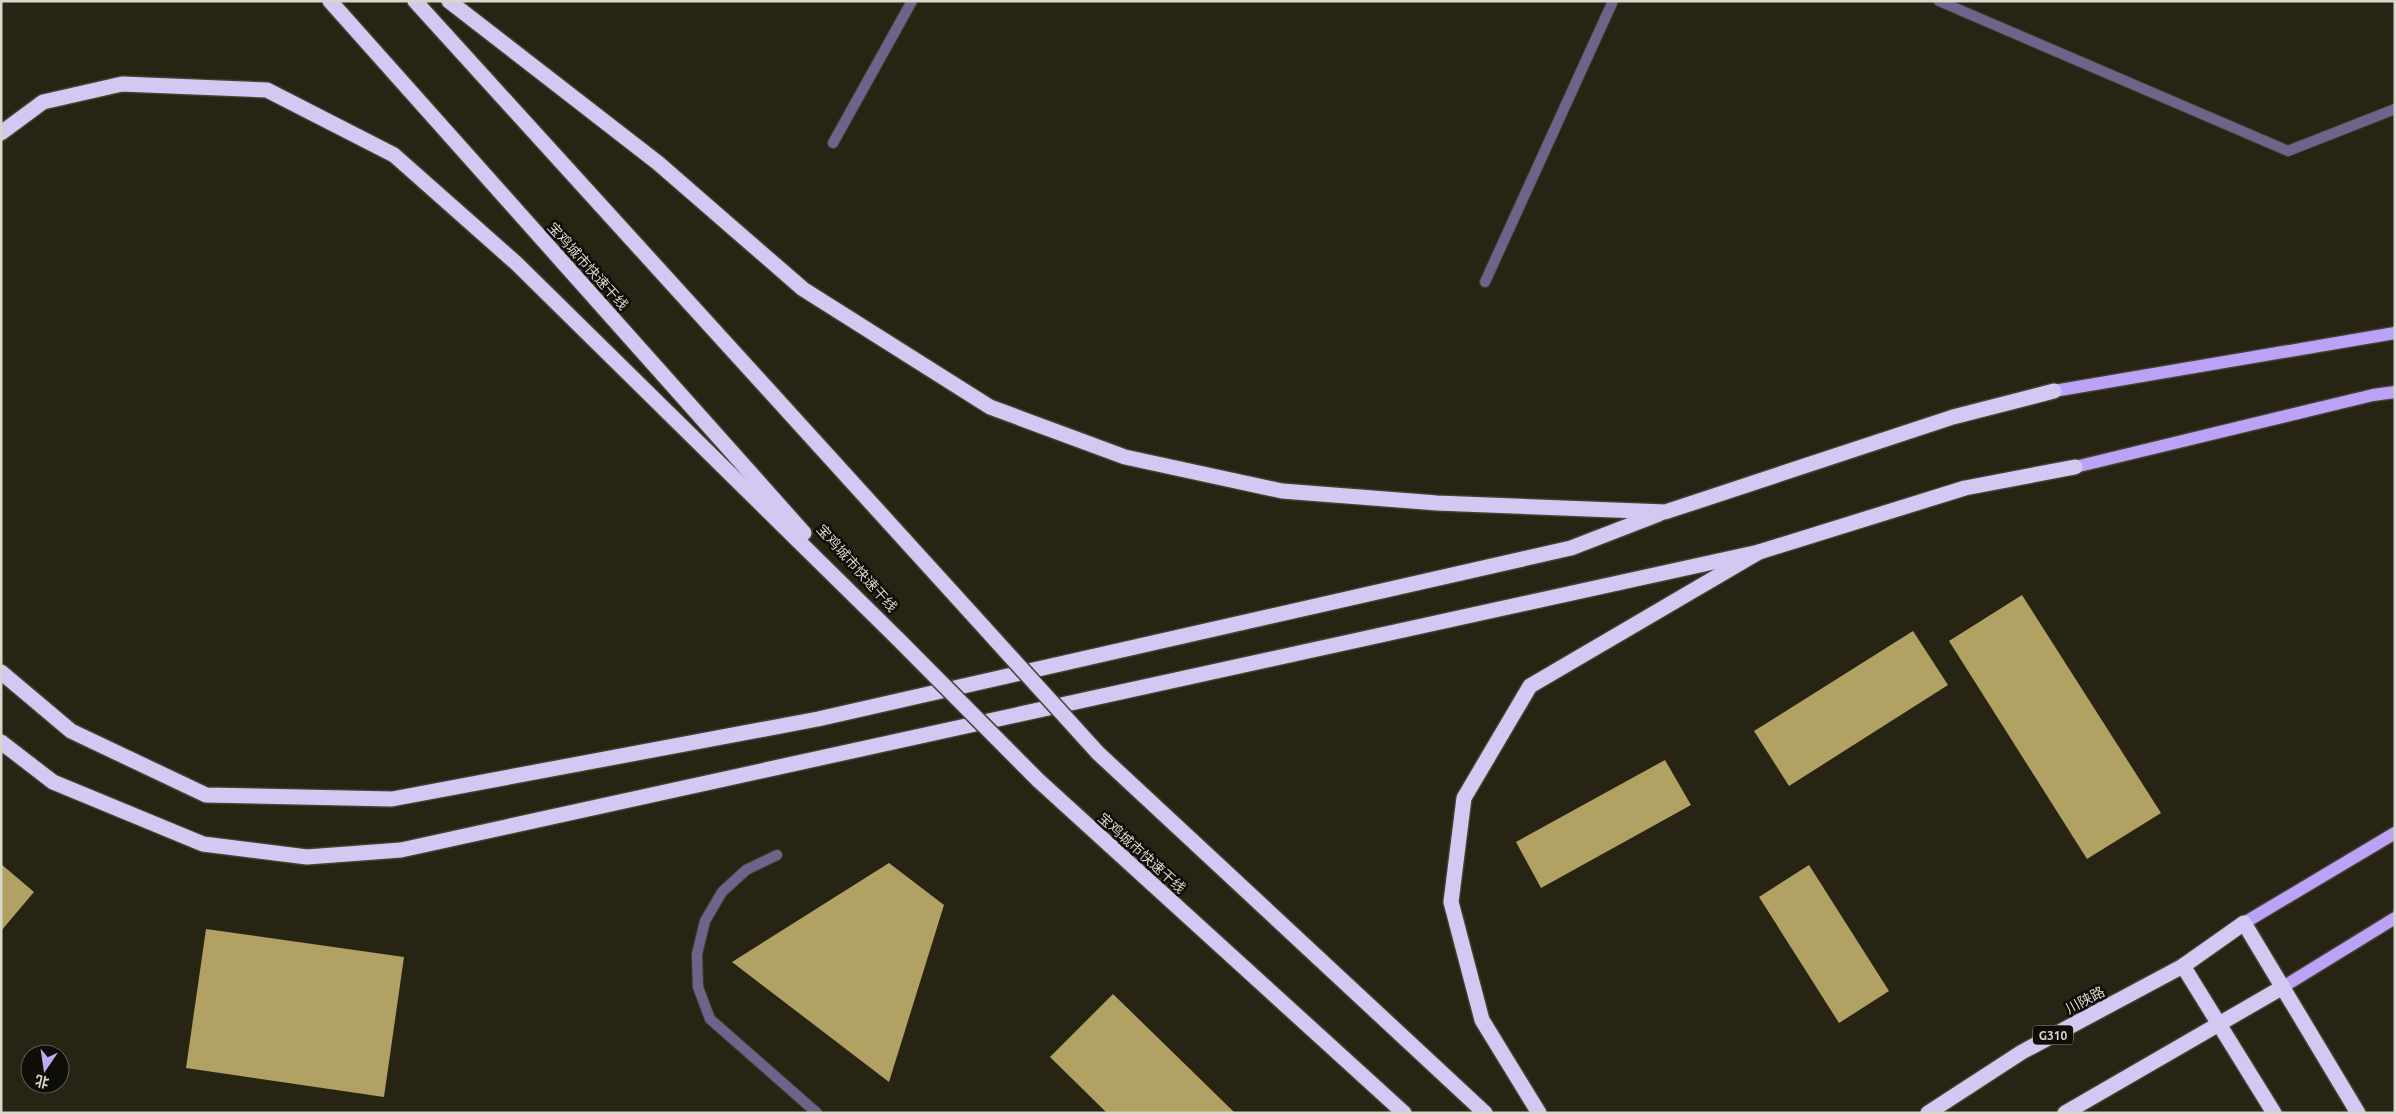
<svg xmlns="http://www.w3.org/2000/svg" width="2396" height="1114" viewBox="0 0 2396 1114" font-family="Ubuntu,'Noto Sans SC',sans-serif">
	<style>
		.building { fill: #b1a162 }
		.lines { fill: none; stroke-linecap: round; stroke-linejoin: round }
		.street-casing { stroke: #444031; stroke-width: 12 }
		.primary-casing { stroke: #444031; stroke-width: 15 }
		.highway-casing { stroke: #444031; stroke-width: 18 }
		.street { stroke: #6f638c; stroke-width: 10 }
		.primary { stroke: #bba2f7; stroke-width: 12 }
		.highway { stroke: #d3c8f1; stroke-width: 15 }
		.highway-bridge-casing { stroke: #444031; stroke-width: 18; stroke-linecap: butt }
		.highway-bridge { stroke: #d3c8f1; stroke-width: 15 }
		.labels { text-anchor: middle; dominant-baseline: central; stroke-width: 5; stroke-linejoin: round; paint-order: stroke }
		.shield { fill: #0f0d07; stroke: #9c9a91; stroke-width: 1 }
		.shield-label { font-size: 12px; font-weight: bold; fill: #d9d6cc }
		.street-label { font-size: 14px; fill: #d9d6cc; stroke: #0f0d07 }
	</style>
	<rect width="100%" height="100%" fill="#282414"/>
	<g class="building">
		<polygon points="2022,595 2161,813 2087,859 1949,641"/>
		<polygon points="1913,631 1948,685 1789,786 1754,731"/>
		<polygon points="1665,760 1691,805 1541,888 1516,842"/>
		<polygon points="889,863 944,905 889,1082 732,962"/>
		<polygon points="1,864 34,892 1,931"/>
		<polygon points="1809,865 1889,991 1839,1023 1759,897"/>
		<polygon points="206,929 404,957 384,1097 186,1068"/>
		<polygon points="1113,994 1235,1113 1107,1113 1050,1057"/>
	</g>
	<g class="lines">
		<g class="street-casing">
			<g id="street">
				<polyline points="1939,1 2288,151 2395,109"/>
				<polyline points="833,143 912,1"/>
				<polyline points="1485,282 1613,1"/>
				<polyline points="777,855 746,870 722,892 705,921 697,954 698,987 710,1019 817,1113"/>
			</g>
		</g>
		<g class="primary-casing">
			<g id="primary">
				<polyline points="2054,391 2395,333"/>
				<polyline points="2075,467 2373,395 2395,392"/>
				<polyline points="2244,923 2395,833"/>
				<polyline points="2283,987 2395,918"/>
			</g>
		</g>
		<g class="highway-casing">
			<g id="highway">
				<polyline points="330,1 804,533"/>
				<polyline points="415,1 971,613"/>
				<polyline points="449,1 658,163 803,289 990,407 1125,457 1282,491 1437,503 1665,512 1953,417 2054,391"/>
				<polyline points="1,133 43,102 122,84 267,90 394,155 516,263 898,639"/>
				<polyline points="1,672 71,731 206,795 392,799 818,719 1571,548 1659,514"/>
				<polyline points="1,742 53,782 203,844 307,857 401,850 1759,552"/>
				<polyline points="1098,753 1485,1113"/>
				<polyline points="1038,780 1404,1113"/>
				<polyline points="2183,966 2274,1113"/>
				<polyline points="1539,1113 1482,1020 1451,902 1464,798 1530,686 1759,552 1965,488 2075,467"/>
				<polyline points="1928,1113 2022,1052 2183,966 2244,923 2358,1113"/>
				<polyline points="2065,1113 2283,987"/>
			</g>
		</g>
		<use href="#street" class="street"/>
		<use href="#primary" class="primary"/>
		<use href="#highway" class="highway"/>
		<g class="highway-bridge-casing">
			<g id="highway-bridge">
				<polyline points="971,613 1098,753"/>
				<polyline points="898,639 1038,780"/>
			</g>
		</g>
		<use href="#highway-bridge" class="highway-bridge"/>
	</g>
	<g class="labels">
		<rect class="shield" x="2033" y="1025.5" width="40" height="19" rx="4"/>
		<g class="shield-label">
			<text x="2053" y="1035">G310</text>
		</g>
		<g class="street-label">
			<text transform="translate(588 266) rotate(48)">宝鸡城市快速干线</text>
			<text transform="translate(857 568) rotate(48)">宝鸡城市快速干线</text>
			<text transform="translate(1142 853) rotate(42)">宝鸡城市快速干线</text>
			<text transform="translate(2085 1000) rotate(-28)">川陕路</text>
		</g>
	</g>
	<rect width="2396" height="1114" fill="none" stroke="#d9d6cc" stroke-width="5"/>
	<g transform="translate(45 1069) rotate(193)"><circle r="24" fill="#0f0d07" stroke="#605d56"/>
	<path d="M0-4L9 19L0 12L-9 19Z" fill="#bea9f4"/>
	<text y="-8" font-size="14" font-weight="bold" text-anchor="middle" fill="#d9d6cc">北</text>
	</g>
</svg>
